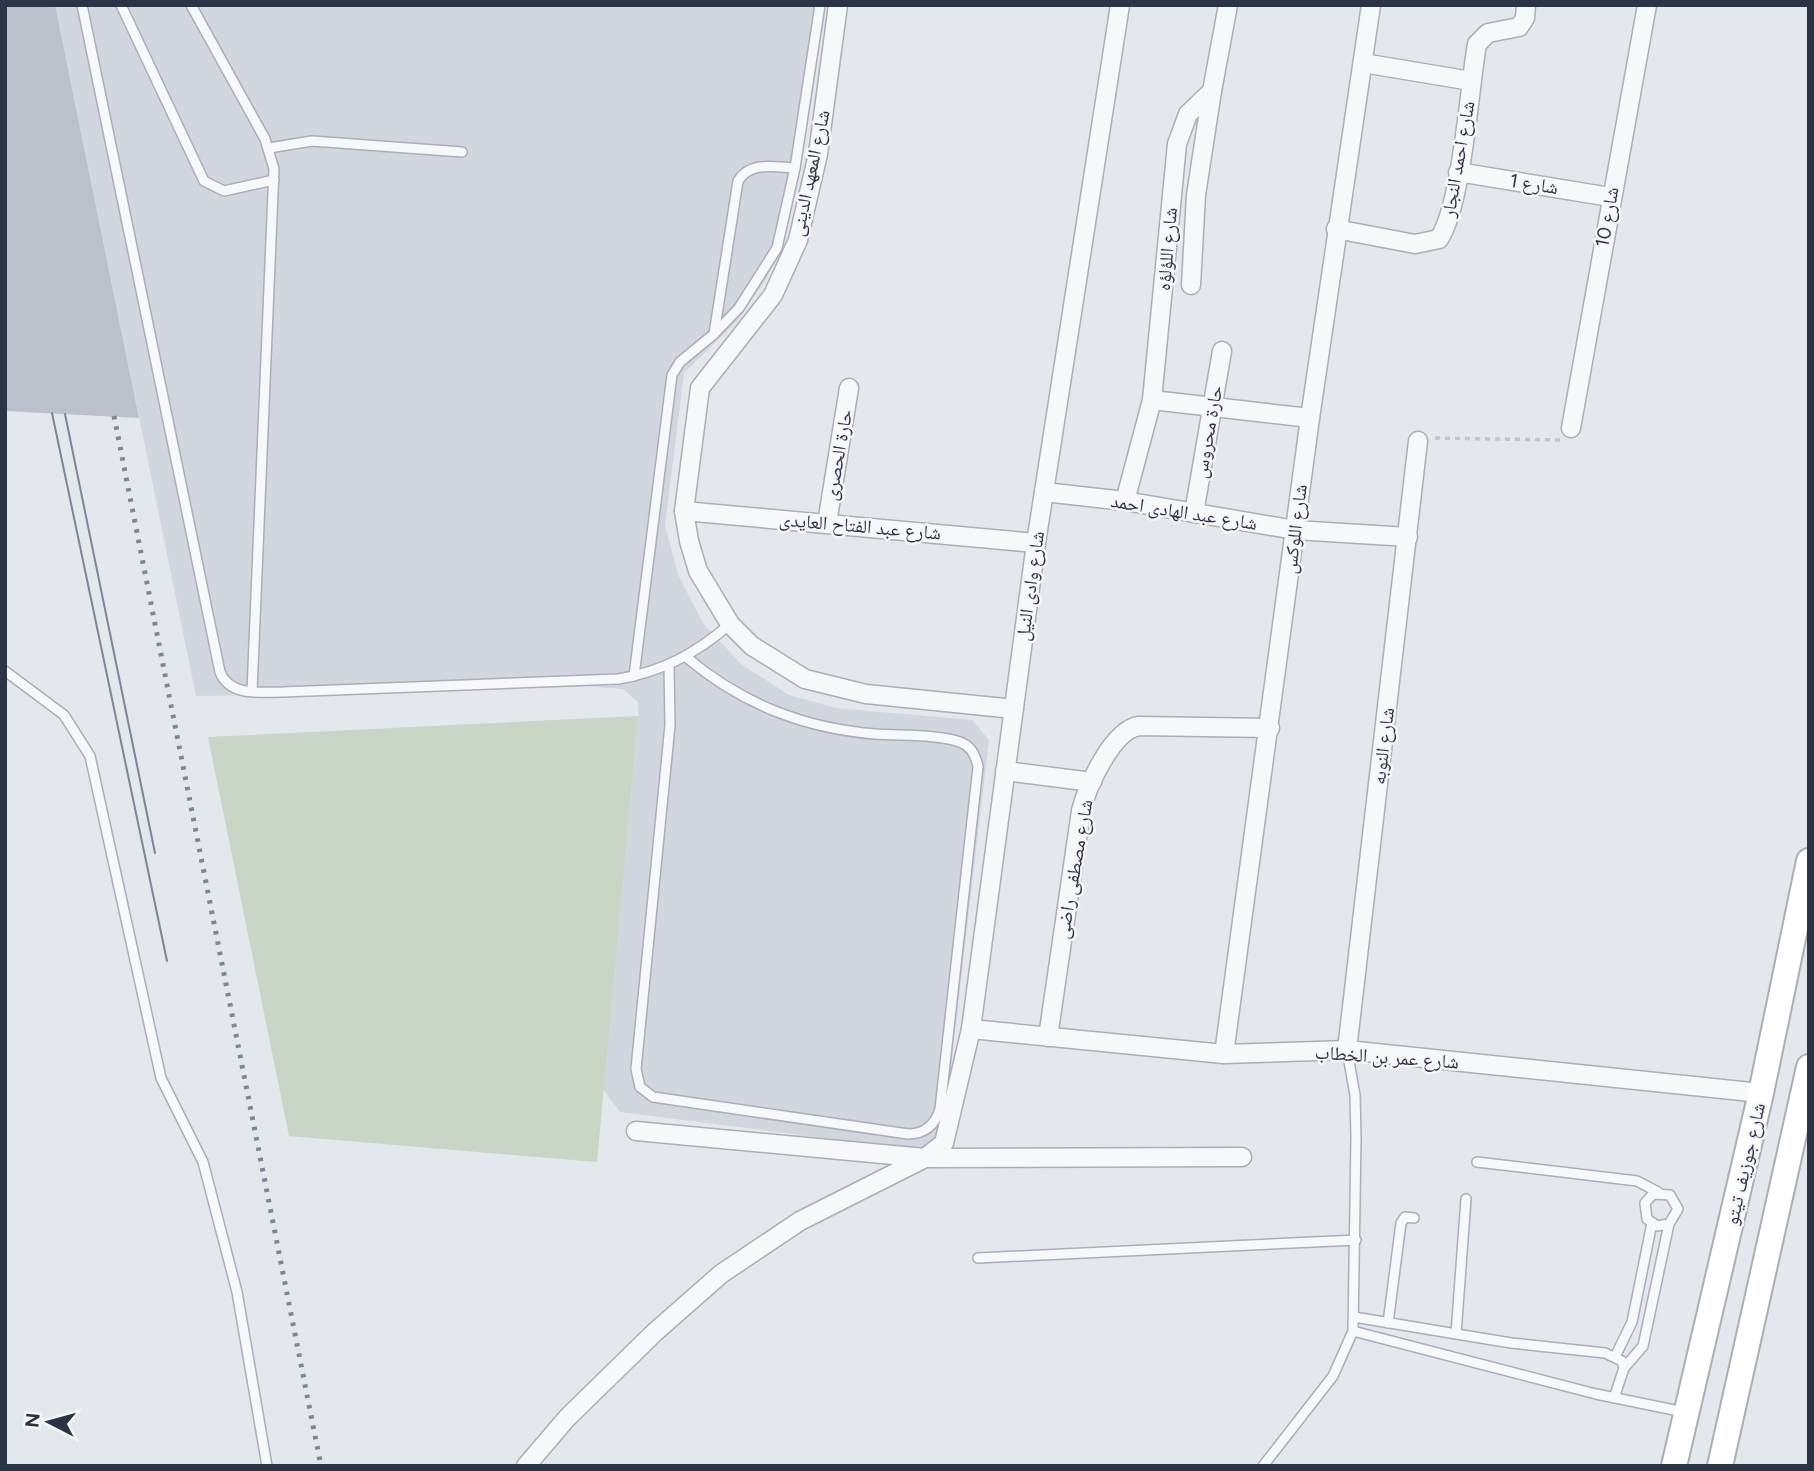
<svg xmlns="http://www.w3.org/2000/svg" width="1814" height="1471" viewBox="0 0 1814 1471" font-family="Figtree,'Noto Naskh Arabic',sans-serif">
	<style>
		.built { fill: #d2d6de }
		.green { fill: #c9d6c5 }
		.building { fill: #bbc0ca }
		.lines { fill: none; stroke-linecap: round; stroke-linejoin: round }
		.service-casing { stroke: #a9aeb7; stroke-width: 12 }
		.minor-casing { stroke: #a9aeb7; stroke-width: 21 }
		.secondary-casing { stroke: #a9aeb7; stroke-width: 28 }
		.path { stroke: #c2c5cb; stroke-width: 3.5; stroke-dasharray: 5 5; stroke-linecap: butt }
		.service { stroke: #f7f8fa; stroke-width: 9 }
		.minor { stroke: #f7f8fa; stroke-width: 18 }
		.secondary { stroke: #fff; stroke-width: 24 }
		.tram { stroke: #7d8696; stroke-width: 2 }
		.rail { stroke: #7d8696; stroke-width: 5; stroke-dasharray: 3.5 7; stroke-linecap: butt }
		.labels { text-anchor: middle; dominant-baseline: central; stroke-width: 5; stroke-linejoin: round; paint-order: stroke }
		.street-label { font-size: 19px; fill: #2b3445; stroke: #f4f6f9 }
	</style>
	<rect width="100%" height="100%" fill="#e4e7ec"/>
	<polygon class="built" points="55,5 825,5 785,228 767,278 738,320 684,373 665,526 679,577 703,623 741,664 789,695 836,708 972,720 989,740 942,1141 926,1151 620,1112 603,1089 638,716 638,702 623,689 585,686 196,696"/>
	<polygon class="green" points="638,716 597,1162 289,1136 208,737"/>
	<polygon class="building" points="5,5 55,5 139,418 5,411"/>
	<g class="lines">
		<g class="service-casing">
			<g id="service">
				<path d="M82 5 220 672C230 697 261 692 283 692L618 679C662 672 697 653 730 624"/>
				<polyline points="121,5 204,181 224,191 274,180"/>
				<polyline points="191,5 265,139 274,169 252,691"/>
				<polyline points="269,148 312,141 462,152"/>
				<path d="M714 334 738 181C750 161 774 167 795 168"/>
				<path d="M669 665 670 725 636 1069 640 1087 653 1097 908 1134C925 1134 935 1125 940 1109L978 767C976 756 971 746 960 742 939 734 899 736 875 734 803 728 742 704 686 657"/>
				<polyline points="5,671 64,715 90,756 161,1078 203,1162 237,1292 267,1466"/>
				<polyline points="634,676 672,375 680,362 714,334 739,308 777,248 795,168 820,5"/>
				<polyline points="1477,1162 1637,1181 1658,1192"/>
				<polyline points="978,1258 1356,1240"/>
				<polyline points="1354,1317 1511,1343 1605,1353 1622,1361 1624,1368 1614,1398"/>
				<polyline points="1388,1323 1401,1223 1405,1217 1414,1218"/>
				<polyline points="1353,1331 1596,1394 1684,1412"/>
				<polyline points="1456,1334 1466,1199"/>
				<polyline points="1615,1357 1632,1322 1652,1223"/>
				<polyline points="1624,1368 1643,1346 1669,1224 1678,1209 1670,1195 1653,1194 1645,1203 1647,1219 1657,1226 1669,1224"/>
				<polyline points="1263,1466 1333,1376 1353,1331 1356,1137 1355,1095 1347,1050"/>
			</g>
		</g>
		<g class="minor-casing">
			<g id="minor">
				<polyline points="838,5 818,154 798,240 773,295 700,388 684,511 689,541 698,571 730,624 752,646 805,679 866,694 1014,709"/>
				<polyline points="1363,63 1471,81"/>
				<polyline points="1458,172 1610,197"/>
				<path d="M1336 229 1415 244 1439 239C1462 204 1469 90 1477 44L1488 33 1519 27 1525 18 1526 5"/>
				<polyline points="1191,285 1196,195 1212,91"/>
				<polyline points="1152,400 1310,418"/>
				<polyline points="1571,428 1647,5"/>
				<polyline points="1044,492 1125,501 1295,530 1408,537"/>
				<polyline points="1125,501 1152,400 1177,144 1188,114 1212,91 1228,5"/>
				<polyline points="684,511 1036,543"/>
				<polyline points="1194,513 1222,351"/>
				<polyline points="827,523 849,388"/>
				<polyline points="1005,771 1092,782"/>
				<polyline points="971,1029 1224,1054 1347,1050 1761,1093"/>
				<path d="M1048 1037 1081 811C1087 787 1112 730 1139 726L1270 728"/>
				<polyline points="1347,1050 1418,441"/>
				<polyline points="1224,1054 1310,418 1371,5"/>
				<polyline points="636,1131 925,1158 944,1143 971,1029 1036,543 1120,5"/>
				<polyline points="526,1466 567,1418 655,1332 721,1274 800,1221 925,1158 1242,1157"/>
			</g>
		</g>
		<g class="secondary-casing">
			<g id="secondary">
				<polyline points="1674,1466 1761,1093 1809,861"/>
				<polyline points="1720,1466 1809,1067"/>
			</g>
		</g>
		<polyline class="path" points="1435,438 1560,440"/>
		<use href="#service" class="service"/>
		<use href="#minor" class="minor"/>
		<use href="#secondary" class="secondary"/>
		<g class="tram">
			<polyline points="52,413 167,961"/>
			<polyline points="65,414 155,853"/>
		</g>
		<polyline class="rail" points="114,416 321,1466"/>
	</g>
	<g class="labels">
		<g class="street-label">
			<text transform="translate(1458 159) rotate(-80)">شارع احمد النجار</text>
			<text transform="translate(810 173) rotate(-78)">شارع المعهد الدينى</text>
			<text transform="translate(1534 184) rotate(9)">شارع 1</text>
			<text transform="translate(1607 217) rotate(-80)">شارع 10</text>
			<text transform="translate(1167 249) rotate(-85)">شارع اللؤلؤه</text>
			<text transform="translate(1208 432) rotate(-80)">حارة محروس</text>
			<text transform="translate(838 455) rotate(-80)">حارة الحصرى</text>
			<text transform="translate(1184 512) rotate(9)">شارع عبد الهادى احمد</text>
			<text transform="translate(860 526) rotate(5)">شارع عبد الفتاح العايدى</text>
			<text transform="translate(1295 529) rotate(-83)">شارع اللوكس</text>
			<text transform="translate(1030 586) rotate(-82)">شارع وادى النيل</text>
			<text transform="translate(1383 746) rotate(-83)">شارع النوبه</text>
			<text transform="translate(1074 869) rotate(-80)">شارع مصطفى راضى</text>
			<text transform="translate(1387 1057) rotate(4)">شارع عمر بن الخطاب</text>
			<text transform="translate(1745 1164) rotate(-77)">شارع جوزيف تيتو</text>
		</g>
	</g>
	<rect width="1814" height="1471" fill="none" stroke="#2b3445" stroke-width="14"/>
	<g transform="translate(49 1422) rotate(276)" stroke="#f4f6f9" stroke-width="5" paint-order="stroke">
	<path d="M0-5L12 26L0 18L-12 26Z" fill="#2b3445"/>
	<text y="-10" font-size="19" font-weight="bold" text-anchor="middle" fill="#2b3445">N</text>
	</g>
</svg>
